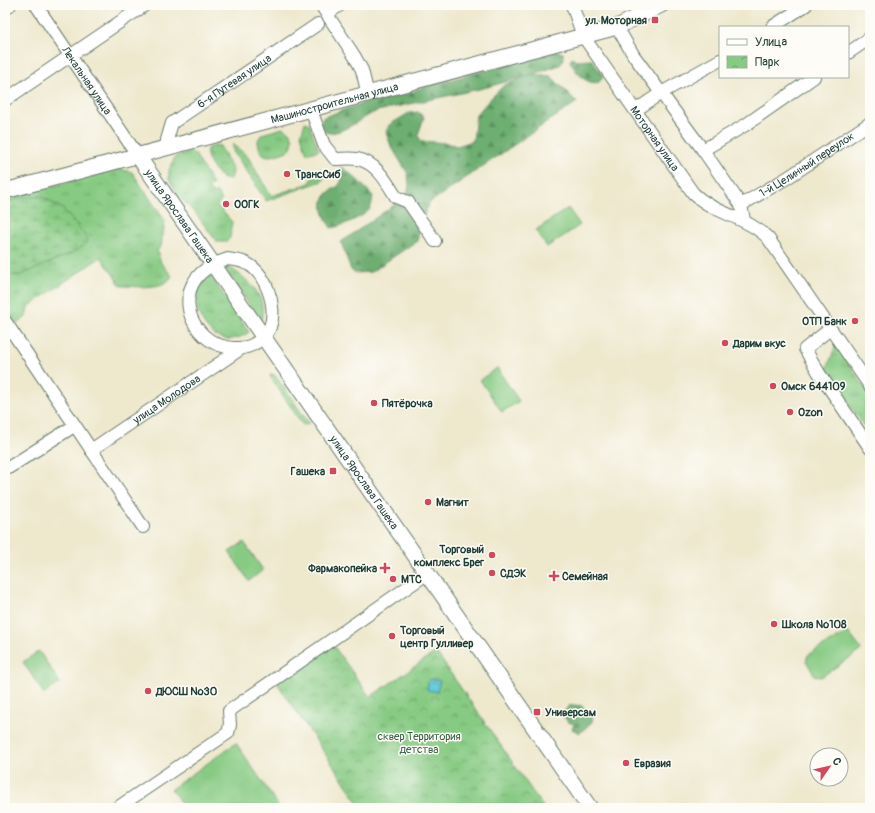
<svg xmlns="http://www.w3.org/2000/svg" width="875" height="813" viewBox="0 0 875 813" font-family="Pangolin,sans-serif">
	<style>
		.grass { fill: url(#grass-tufts); stroke: #53845c }
		.forest { fill: url(#forest-firs); stroke: #467652 }
		.wetland { fill: url(#wetland-marsh); stroke: #53845c }
		.park { fill: url(#park-crowns); stroke: #53845c }
		.pitch { fill: #87ca83; stroke: #53845c }
		.water { fill: url(#water-ripples); stroke: #3e8286 }
		.lines { fill: none; stroke-linecap: round; stroke-linejoin: round }
		.minor-casing { stroke: #67796a; stroke-width: 14 }
		.major-casing { stroke: #67796a; stroke-width: 17 }
		.minor { stroke: #fff; stroke-width: 12 }
		.major { stroke: #fff; stroke-width: 15 }
		.poi-dot { fill: #d1495b; stroke: #fdfcf7; stroke-width: 1.5 }
		.labels { text-anchor: middle; dominant-baseline: central; stroke-width: 3; stroke-linejoin: round; paint-order: stroke }
		.poi-label { font-size: 11px; font-weight: bold; fill: #1f3d34; stroke: #fdfcf7; text-anchor: start }
		.street-label { font-size: 11px; fill: #1f3d34; stroke: #fdfcf7 }
		.park-label { font-size: 11px; fill: #396048; stroke: #fdfcf7 }
	</style>
	<defs>
		<pattern id="grass-tufts" width="24" height="20" patternUnits="userSpaceOnUse"><rect width="24" height="20" fill="#87ca83"/><path d="M3 7l-1-3M5 7V3M7 7l1-3M15 17l-1-3M17 17v-4M19 17l1-3" fill="none" stroke="#6ea56c"/></pattern>
		<pattern id="forest-firs" width="22" height="20" patternUnits="userSpaceOnUse"><rect width="22" height="20" fill="#6dae71"/><path d="M5 1l3.5 6h-7zM16 11l3.5 6h-7z" fill="#598f5e"/></pattern>
		<pattern id="wetland-marsh" width="20" height="14" patternUnits="userSpaceOnUse"><rect width="20" height="14" fill="#87ca83"/><path d="M1 5h8M5 5V1M11 12h8M15 12V8" fill="none" stroke="#6ea56c"/></pattern>
		<pattern id="park-crowns" width="20" height="18" patternUnits="userSpaceOnUse"><rect width="20" height="18" fill="#87ca83"/><path d="M2 6a3 3 0 1 1 6 0M12 15a3 3 0 1 1 6 0" fill="none" stroke="#6ea56c"/></pattern>
		<pattern id="water-ripples" width="26" height="14" patternUnits="userSpaceOnUse"><rect width="26" height="14" fill="#5dc8d7"/><path d="M2 4q2-2 4 0t4 0M15 11q2-2 4 0t4 0" fill="none" stroke="#4ca4af"/></pattern>
	</defs>
	<rect width="100%" height="100%" fill="#fdfcf7"/>
	<filter id="ink" filterUnits="userSpaceOnUse"><feTurbulence type="fractalNoise" baseFrequency=".025" numOctaves="2"/><feDisplacementMap in="SourceGraphic" scale="8" xChannelSelector="R" yChannelSelector="G"/><feConvolveMatrix kernelMatrix="1 2 1 2 8 2 1 2 1" color-interpolation-filters="sRGB"/></filter>
	<filter id="wash" filterUnits="userSpaceOnUse"><feTurbulence type="fractalNoise" baseFrequency=".012" numOctaves="4" result="noise"/><feDisplacementMap in="SourceGraphic" scale="16" xChannelSelector="R" yChannelSelector="G"/><feGaussianBlur stdDeviation="0.9" result="paint"/><feColorMatrix in="noise" values="0 0 0 0 0 0 0 0 0 0 0 0 0 0 0 0 0 1.4 0 .05"/><feComposite in="paint" operator="in"/></filter>
	<g filter="url(#wash)">
		<rect width="100%" height="100%" fill="#eee8cd"/>
		<g class="grass">
			<polygon points="305,122 309,124 319,150 307,154 301,135"/>
			<path d="M283 128C293 133 295 140 290 150 276 155 259 164 258 140L262 134Z"/>
			<polygon points="233,144 248,157 271,196 310,183 311,179 326,174 322,181 266,201 233,151"/>
			<path d="M214 145 220 146 233 170C232 196 203 162 207 149Z"/>
			<polygon points="190,151 195,154 213,184 208,187 213,194 217,192 222,200 217,205 232,222 230,238 226,242 217,242 197,215 178,196 169,179 169,170 175,157"/>
			<path d="M119 169 132 172 165 221 161 247 157 250 161 263 172 276C163 291 136 286 121 286L101 257 28 307 26 317 17 324 5 309V198Z"/>
			<path d="M223 266H227C240 274 260 288 262 305 263 310 262 317 261 322Z"/>
			<path d="M209 274 249 332C209 361 179 295 209 274Z"/>
			<polygon points="836,345 870,395 870,422 864,426 826,371"/>
			<polygon points="271,374 275,375 309,423 305,425 302,424 270,376"/>
		</g>
		<g class="forest">
			<path d="M557 51 563 53 564 59 560 65 534 74 551 76 577 102 429 203 423 217 417 241 371 272 355 273 351 270 341 242 407 196 409 185 408 174 391 146 386 132 389 125 409 113 418 112 424 117 418 135 421 141 447 143 457 146 473 141 476 115 490 99 504 85 533 74 484 88 377 111C359 119 346 133 327 133L321 127V121L324 117 369 101 398 94H409L420 88Z"/>
			<path d="M572 58 576 61 592 60 603 76 599 82C586 86 575 71 570 61Z"/>
			<path d="M341 167C346 168 368 190 373 196 372 201 372 205 370 209 365 216 340 227 331 228 324 217 317 202 329 192 332 189 337 188 339 185 344 179 340 173 341 167Z"/>
			<polygon points="574,705 582,706 593,715 592,722 580,733 572,729 574,724 568,722 564,717 565,710 569,706"/>
		</g>
		<polygon class="wetland" points="24,197 43,197 63,209 88,239 85,245 72,253 21,275 5,275 5,203"/>
		<polygon class="park" points="333,645 370,697 436,652 544,808 362,808 277,683"/>
		<g class="pitch">
			<polygon points="568,208 580,225 547,247 536,230"/>
			<polygon points="497,368 519,401 502,412 480,380"/>
			<polygon points="244,542 263,570 249,581 229,552"/>
			<polygon points="848,632 861,649 860,651 821,677 815,676 806,661 808,655"/>
			<polygon points="39,651 60,683 44,694 23,662"/>
			<polygon points="236,743 280,808 184,808 171,789"/>
		</g>
		<polygon class="water" points="429,679 440,681 437,692 427,690"/>
	</g>
	<g filter="url(#ink)">
		<g class="lines">
			<g class="minor-casing">
				<g id="minor">
					<path id="s1" d="M36 5 138 156"/>
					<polyline points="321,5 355,57 362,70 368,95"/>
					<path id="s2" d="M572 5 583 36 693 193C714 214 746 216 768 238L870 386"/>
					<polyline points="5,8 10,5"/>
					<polyline points="327,14 340,5"/>
					<polyline points="617,27 634,56 703,150 741,205 744,220"/>
					<polyline points="772,27 806,5"/>
					<polyline points="848,53 870,38"/>
					<polyline points="5,100 145,5"/>
					<path d="M311 110 324 145 335 159C342 159 350 158 357 159 376 162 387 182 396 197L408 202 435 241"/>
					<polyline points="636,110 661,93 720,60"/>
					<path id="s3" d="M169 148 167 140 172 123 318 24"/>
					<polyline points="703,150 747,124 814,77"/>
					<path id="s4" d="M741 205 787 178 870 123"/>
					<path d="M228 259C232 260 238 260 243 262 265 269 278 306 270 327 267 336 262 339 254 344 247 348 242 348 234 348 197 347 172 301 201 273 209 266 218 262 228 259Z"/>
					<polyline points="5,321 143,527"/>
					<polyline points="830,329 805,349 819,373 870,448"/>
					<path id="s5" d="M91 450 242 348"/>
					<polyline points="5,470 74,426"/>
					<polyline points="117,808 228,733 230,725 229,711 428,573"/>
				</g>
			</g>
			<g class="major-casing">
				<g id="major">
					<path id="s6" d="M138 156 590 808"/>
					<path id="s7" d="M5 191 617 27 661 5"/>
				</g>
			</g>
			<use href="#minor" class="minor"/>
			<use href="#major" class="major"/>
		</g>
	</g>
	<g class="poi-dot">
		<rect x="651" y="16" width="8" height="8" rx="2"/>
		<circle cx="287" cy="174" r="4"/>
		<circle cx="226" cy="204" r="4"/>
		<circle cx="855" cy="321" r="4"/>
		<circle cx="725" cy="343" r="4"/>
		<circle cx="773" cy="386" r="4"/>
		<circle cx="374" cy="403" r="4"/>
		<circle cx="790" cy="412" r="4"/>
		<rect x="329" y="467" width="8" height="8" rx="2"/>
		<circle cx="428" cy="502" r="4"/>
		<circle cx="492" cy="555" r="4"/>
		<path d="M383 562h4v4h4v4h-4v4h-4v-4h-4v-4h4z"/>
		<circle cx="492" cy="573" r="4"/>
		<path d="M552 570h4v4h4v4h-4v4h-4v-4h-4v-4h4z"/>
		<circle cx="393" cy="579" r="4"/>
		<circle cx="774" cy="624" r="4"/>
		<circle cx="392" cy="636" r="4"/>
		<circle cx="148" cy="691" r="4"/>
		<rect x="533" y="708" width="8" height="8" rx="2"/>
		<circle cx="626" cy="763" r="4"/>
	</g>
	<g class="labels">
		<g class="poi-label">
			<text x="647" y="20" text-anchor="end">ул. Моторная</text>
			<text x="295" y="174">ТрансСиб</text>
			<text x="234" y="204">ООГК</text>
			<text x="847" y="321" text-anchor="end">ОТП Банк</text>
			<text x="733" y="343">Дарим вкус</text>
			<text x="781" y="386">Омск 644109</text>
			<text x="382" y="403">Пятёрочка</text>
			<text x="798" y="412">Ozon</text>
			<text x="325" y="471" text-anchor="end">Гашека</text>
			<text x="436" y="502">Магнит</text>
			<text x="484" y="549" text-anchor="end">Торговый<tspan x="484" dy="13">комплекс Брег</tspan></text>
			<text x="377" y="568" text-anchor="end">Фармакопейка</text>
			<text x="500" y="573">СДЭК</text>
			<text x="562" y="576">Семейная</text>
			<text x="401" y="579">МТС</text>
			<text x="782" y="624">Школа №108</text>
			<text x="400" y="630">Торговый<tspan x="400" dy="13">центр Гулливер</tspan></text>
			<text x="156" y="691">ДЮСШ №30</text>
			<text x="545" y="712">Универсам</text>
			<text x="634" y="763">Евразия</text>
		</g>
		<g class="street-label">
			<text stroke="none"><textPath href="#s1" startOffset="91">Лекальная улица</textPath></text>
			<text stroke="none"><textPath href="#s3" startOffset="101">6-я Путевая улица</textPath></text>
			<text stroke="none"><textPath href="#s7" startOffset="341">Машиностроительная улица</textPath></text>
			<text stroke="none"><textPath href="#s2" startOffset="158">Моторная улица</textPath></text>
			<text stroke="none"><textPath href="#s4" startOffset="77">1-й Целинный переулок</textPath></text>
			<text stroke="none"><textPath href="#s6" startOffset="73">улица Ярослава Гашека</textPath></text>
			<text stroke="none"><textPath href="#s5" startOffset="91">улица Молодова</textPath></text>
			<text stroke="none"><textPath href="#s6" startOffset="397">улица Ярослава Гашека</textPath></text>
		</g>
		<g class="park-label">
			<text x="419" y="736">сквер Территория<tspan x="419" dy="13">детства</tspan></text>
		</g>
	</g>
	<rect width="875" height="813" fill="none" stroke="#fdfcf7" stroke-width="20"/>
	<rect x="719" y="26" width="130" height="52" fill="#fdfcf7" stroke="#a4b0a9"/>
	<rect x="727" y="39" width="20" height="6" fill="#ffffff" stroke="#a4b0a9"/>
	<text x="755" y="46" font-size="12" fill="#1f3d34">Улица</text>
	<rect x="727" y="56" width="20" height="12" fill="url(#park-crowns)" stroke="#a4b0a9"/>
	<text x="755" y="66" font-size="12" fill="#1f3d34">Парк</text>
	<g transform="translate(829 767) rotate(56)"><circle r="19" fill="#fdfcf7" stroke="#a4b0a9"/>
	<path d="M0-3L7 15L0 10L-7 15Z" fill="#d1495b"/>
	<text y="-6" font-size="11" font-weight="bold" text-anchor="middle" fill="#1f3d34">С</text>
	</g>
</svg>
